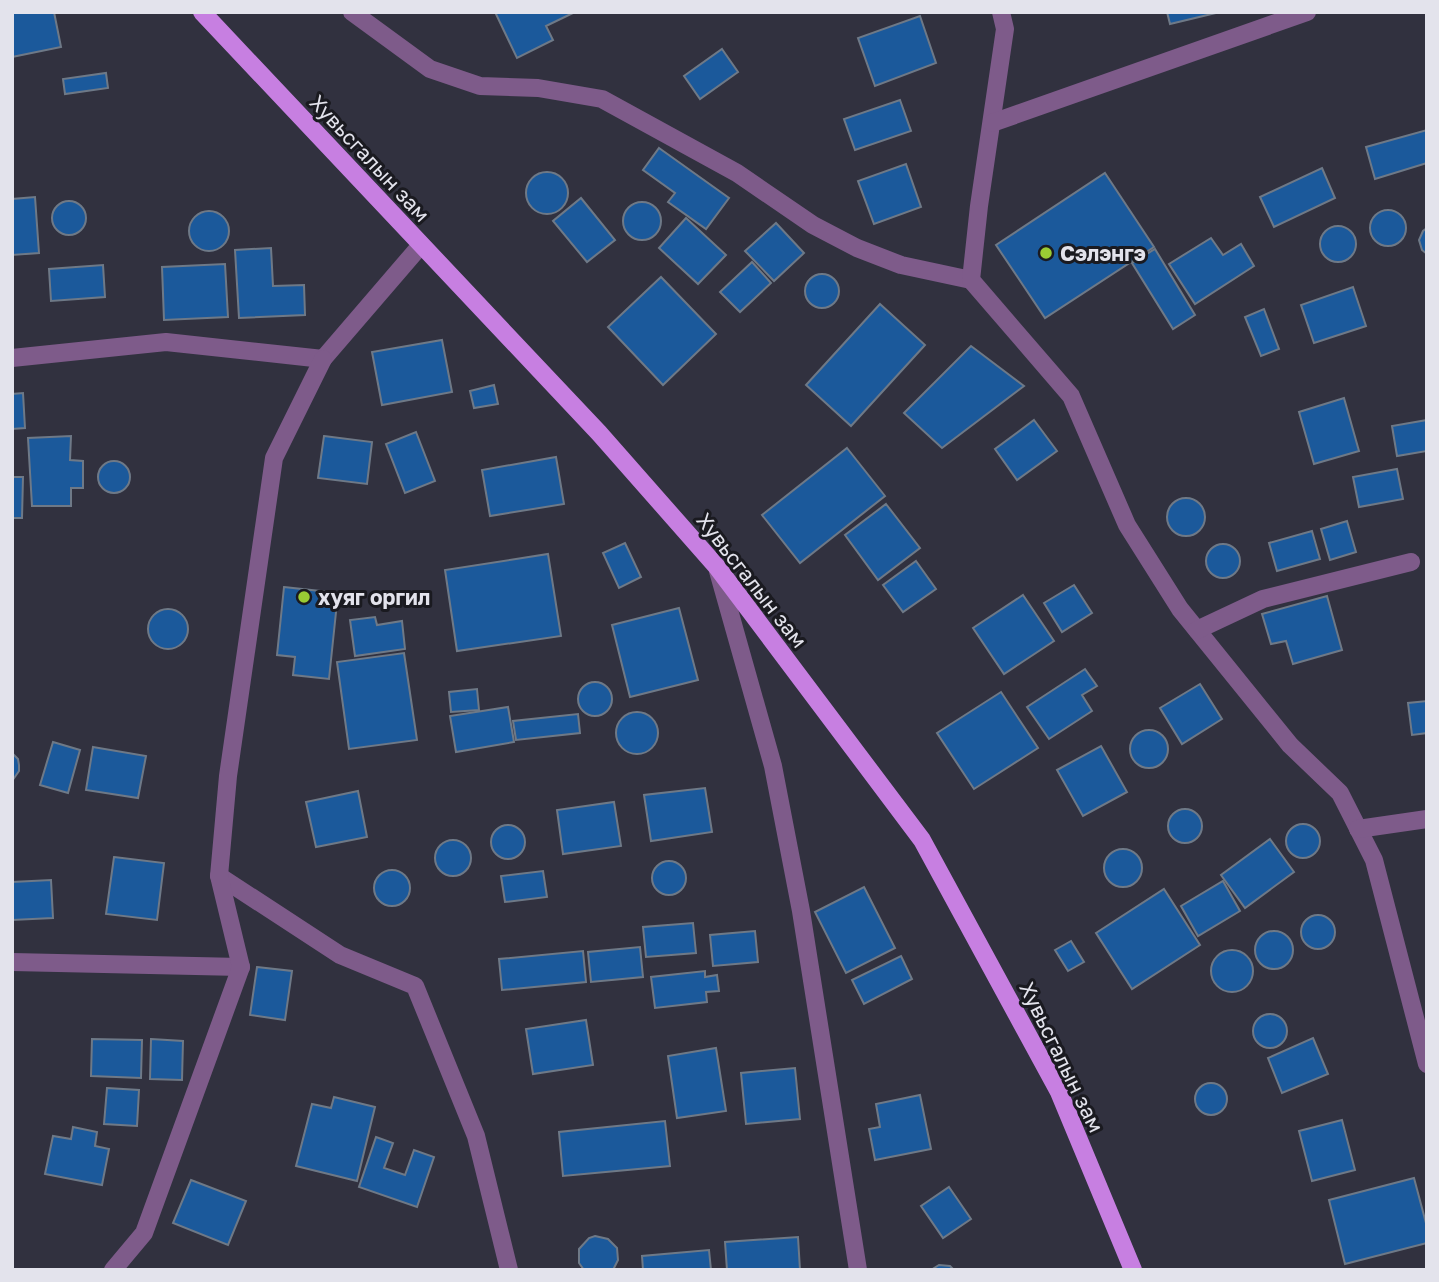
<svg xmlns="http://www.w3.org/2000/svg" width="1439" height="1282" viewBox="0 0 1439 1282" font-family="'Golos Text',sans-serif">
	<style>
		.building { fill: #1b599b; stroke: #6e7987; stroke-width: 2 }
		.lines { fill: none; stroke-linecap: round; stroke-linejoin: round }
		.minor { stroke: #7e5b8a; stroke-width: 18 }
		.major { stroke: #c77fe1; stroke-width: 18 }
		.poi-dot { fill: #9acb34; stroke: #1a1a20; stroke-width: 2.5 }
		.labels { text-anchor: middle; dominant-baseline: central; stroke-width: 6; stroke-linejoin: round; paint-order: stroke }
		.street-label { font-size: 21px; fill: #e3e3ec; stroke: #1a1a20 }
		.poi-label { font-size: 21px; font-weight: bold; fill: #e3e3ec; stroke: #1a1a20; text-anchor: start }
	</style>
	<rect width="100%" height="100%" fill="#31313f"/>
	<g class="building">
		<polygon points="12,12 54,12 61,47 12,57"/>
		<polygon points="495,12 575,12 546,26 553,40 517,58"/>
		<polygon points="1167,12 1220,12 1170,24"/>
		<polygon points="920,16 936,63 875,86 858,38"/>
		<polygon points="722,49 738,72 700,99 684,76"/>
		<polygon points="106,73 108,88 65,94 63,79"/>
		<polygon points="900,100 911,131 855,150 844,119"/>
		<polygon points="1427,130 1427,163 1375,179 1366,147"/>
		<polygon points="659,148 729,198 706,229 668,202 675,193 643,170"/>
		<polygon points="906,164 921,207 874,224 858,181"/>
		<polygon points="1322,168 1335,198 1274,227 1260,197"/>
		<circle cx="547" cy="193" r="21"/>
		<polygon points="1105,173 1154,247 1045,318 996,245"/>
		<polygon points="35,197 39,253 12,255 12,199"/>
		<polygon points="581,198 615,240 587,262 553,221"/>
		<circle cx="69" cy="218" r="17"/>
		<circle cx="642" cy="221" r="19"/>
		<circle cx="1388" cy="228" r="18"/>
		<circle cx="209" cy="231" r="20"/>
		<polygon points="686,218 726,255 698,284 659,248"/>
		<polygon points="776,223 804,253 774,281 745,251"/>
		<circle cx="1338" cy="244" r="18"/>
		<polygon points="1427,228 1427,254 1422,250 1419,240 1423,231"/>
		<polygon points="1211,238 1223,255 1241,244 1254,266 1195,304 1169,264"/>
		<polygon points="271,248 273,286 304,285 305,315 239,318 235,250"/>
		<polygon points="1155,249 1195,315 1173,329 1132,263"/>
		<polygon points="752,262 771,283 740,312 720,292"/>
		<polygon points="225,264 228,317 164,320 162,267"/>
		<polygon points="103,265 105,297 51,301 49,269"/>
		<circle cx="822" cy="291" r="17"/>
		<polygon points="661,277 716,334 663,385 608,327"/>
		<polygon points="1353,287 1366,326 1314,343 1301,305"/>
		<polygon points="880,304 925,345 851,426 806,385"/>
		<polygon points="1264,309 1279,349 1261,356 1245,317"/>
		<polygon points="442,340 452,392 382,405 372,352"/>
		<polygon points="971,346 1024,386 942,448 904,413"/>
		<polygon points="494,385 498,404 474,408 470,391"/>
		<polygon points="23,393 25,428 12,429 12,394"/>
		<polygon points="1344,398 1359,451 1314,464 1299,412"/>
		<polygon points="1034,420 1057,451 1017,480 995,449"/>
		<polygon points="1427,420 1427,451 1397,456 1392,426"/>
		<polygon points="416,432 435,481 405,493 386,444"/>
		<polygon points="71,436 70,460 83,461 83,488 71,488 71,506 32,506 28,438"/>
		<polygon points="324,436 372,442 367,484 318,478"/>
		<polygon points="847,448 885,496 800,563 762,515"/>
		<polygon points="556,457 564,504 490,516 482,470"/>
		<circle cx="114" cy="477" r="16"/>
		<polygon points="1397,469 1403,499 1359,507 1353,477"/>
		<polygon points="12,477 23,477 22,518 12,518"/>
		<circle cx="1186" cy="517" r="19"/>
		<polygon points="886,504 920,548 878,580 845,535"/>
		<polygon points="1347,521 1356,552 1330,560 1321,529"/>
		<polygon points="1312,531 1320,559 1277,571 1269,543"/>
		<polygon points="625,543 641,577 619,588 603,553"/>
		<circle cx="1223" cy="561" r="17"/>
		<polygon points="548,554 561,636 457,651 445,570"/>
		<polygon points="916,561 936,589 903,612 883,585"/>
		<polygon points="1074,585 1092,613 1062,632 1044,603"/>
		<polygon points="284,587 338,593 329,679 293,675 295,657 277,655"/>
		<polygon points="1023,595 1054,641 1004,674 973,628"/>
		<polygon points="1327,596 1342,650 1293,664 1286,641 1271,644 1262,614"/>
		<polygon points="679,608 698,680 630,697 612,625"/>
		<circle cx="168" cy="629" r="20"/>
		<polygon points="375,617 377,625 402,621 405,649 355,656 350,620"/>
		<polygon points="404,653 417,740 349,749 337,662"/>
		<polygon points="1085,669 1097,686 1082,695 1092,711 1049,739 1027,707"/>
		<circle cx="595" cy="699" r="17"/>
		<polygon points="1200,684 1222,719 1182,744 1160,708"/>
		<polygon points="477,689 479,710 451,712 449,692"/>
		<polygon points="1001,692 1038,748 974,789 937,733"/>
		<polygon points="1427,701 1427,733 1412,735 1408,703"/>
		<polygon points="508,707 514,742 456,752 450,716"/>
		<circle cx="637" cy="733" r="21"/>
		<polygon points="578,714 580,733 516,740 513,721"/>
		<circle cx="1149" cy="749" r="19"/>
		<polygon points="53,742 80,750 68,793 40,785"/>
		<polygon points="1101,746 1127,792 1083,816 1057,770"/>
		<polygon points="93,747 146,756 138,798 86,790"/>
		<polygon points="12,753 18,759 19,765 19,771 12,781"/>
		<polygon points="705,788 712,832 651,841 644,795"/>
		<polygon points="358,791 367,837 316,847 306,802"/>
		<polygon points="614,802 621,846 563,854 557,810"/>
		<circle cx="1185" cy="826" r="17"/>
		<circle cx="1303" cy="841" r="17"/>
		<circle cx="508" cy="842" r="17"/>
		<polygon points="1270,839 1294,872 1245,908 1221,875"/>
		<circle cx="453" cy="858" r="18"/>
		<circle cx="1123" cy="868" r="19"/>
		<polygon points="114,857 164,863 157,920 106,914"/>
		<circle cx="669" cy="878" r="17"/>
		<circle cx="392" cy="888" r="18"/>
		<polygon points="543,871 547,897 505,902 501,876"/>
		<polygon points="51,880 53,918 12,920 12,882"/>
		<polygon points="1223,881 1240,911 1198,936 1181,906"/>
		<polygon points="864,887 895,948 846,973 815,912"/>
		<polygon points="1164,889 1200,945 1132,989 1096,933"/>
		<circle cx="1318" cy="932" r="17"/>
		<polygon points="693,923 696,953 646,957 643,927"/>
		<polygon points="755,931 758,962 713,966 710,935"/>
		<circle cx="1274" cy="950" r="19"/>
		<polygon points="1071,941 1084,962 1068,971 1055,950"/>
		<polygon points="640,947 643,977 591,982 588,952"/>
		<circle cx="1232" cy="971" r="21"/>
		<polygon points="583,951 586,982 502,990 499,959"/>
		<polygon points="901,956 912,979 864,1004 852,980"/>
		<polygon points="257,967 292,971 285,1020 250,1015"/>
		<polygon points="705,971 705,977 717,975 719,991 706,992 707,1002 655,1008 651,977"/>
		<circle cx="1270" cy="1031" r="17"/>
		<polygon points="586,1020 593,1065 533,1074 526,1029"/>
		<polygon points="1313,1038 1328,1074 1282,1093 1268,1058"/>
		<polygon points="92,1039 142,1040 141,1078 91,1076"/>
		<polygon points="151,1039 183,1041 182,1080 150,1079"/>
		<polygon points="716,1048 726,1111 677,1118 668,1056"/>
		<polygon points="795,1068 800,1119 746,1124 741,1073"/>
		<circle cx="1211" cy="1099" r="16"/>
		<polygon points="107,1088 139,1090 137,1126 104,1124"/>
		<polygon points="920,1095 931,1149 875,1160 869,1129 880,1127 876,1104"/>
		<polygon points="334,1097 375,1107 357,1181 296,1166 312,1104 331,1108"/>
		<polygon points="1342,1120 1355,1170 1312,1181 1299,1131"/>
		<polygon points="665,1121 670,1166 563,1176 559,1132"/>
		<polygon points="73,1127 97,1132 95,1146 109,1149 102,1185 45,1174 53,1136 71,1139"/>
		<polygon points="376,1137 393,1143 384,1168 405,1175 414,1150 434,1157 417,1207 359,1187"/>
		<polygon points="1414,1178 1427,1227 1427,1243 1345,1264 1329,1200"/>
		<polygon points="191,1180 246,1201 228,1245 173,1223"/>
		<polygon points="949,1187 971,1219 943,1238 921,1206"/>
		<polygon points="595,1236 608,1239 617,1248 618,1260 613,1270 584,1270 579,1263 579,1249 589,1238"/>
		<polygon points="798,1237 800,1270 727,1270 725,1242"/>
		<polygon points="709,1250 711,1270 643,1270 642,1256"/>
		<polygon points="939,1265 950,1266 954,1270 931,1270"/>
	</g>
	<g class="lines">
		<g class="minor">
			<polyline points="352,12 430,69 480,86 538,88 602,99 737,173 813,225 857,248 901,265 971,280"/>
			<polyline points="1001,12 1005,29 979,206 971,280 1071,396 1127,525 1180,609 1290,745 1340,793 1374,860 1427,1064"/>
			<polyline points="992,123 1307,12"/>
			<polyline points="12,358 166,342 323,359 421,245"/>
			<polyline points="718,571 773,766 801,911 858,1270"/>
			<polyline points="1197,630 1263,599 1411,562"/>
			<polyline points="1358,829 1427,819"/>
			<polyline points="219,876 340,955 415,986 476,1136 509,1270"/>
			<polyline points="12,962 241,967"/>
			<polyline points="113,1270 144,1233 241,967 219,876 228,776 274,458 323,359"/>
		</g>
		<polyline class="major" points="202,12 599,433 717,567 922,840 1059,1092 1133,1270"/>
	</g>
	<g class="poi-dot">
		<circle cx="1046" cy="253" r="7"/>
		<circle cx="304" cy="597" r="7"/>
	</g>
	<g class="labels">
		<g class="street-label">
			<text transform="translate(370 158) rotate(47)">Хувьсгалын зам</text>
			<text transform="translate(752 580) rotate(52)">Хувьсгалын зам</text>
			<text transform="translate(1062 1057) rotate(64)">Хувьсгалын зам</text>
		</g>
		<g class="poi-label">
			<text x="1060" y="253">Сэлэнгэ</text>
			<text x="318" y="597">хуяг оргил</text>
		</g>
	</g>
	<rect width="1439" height="1282" fill="none" stroke="#e3e3ec" stroke-width="28"/>
</svg>
